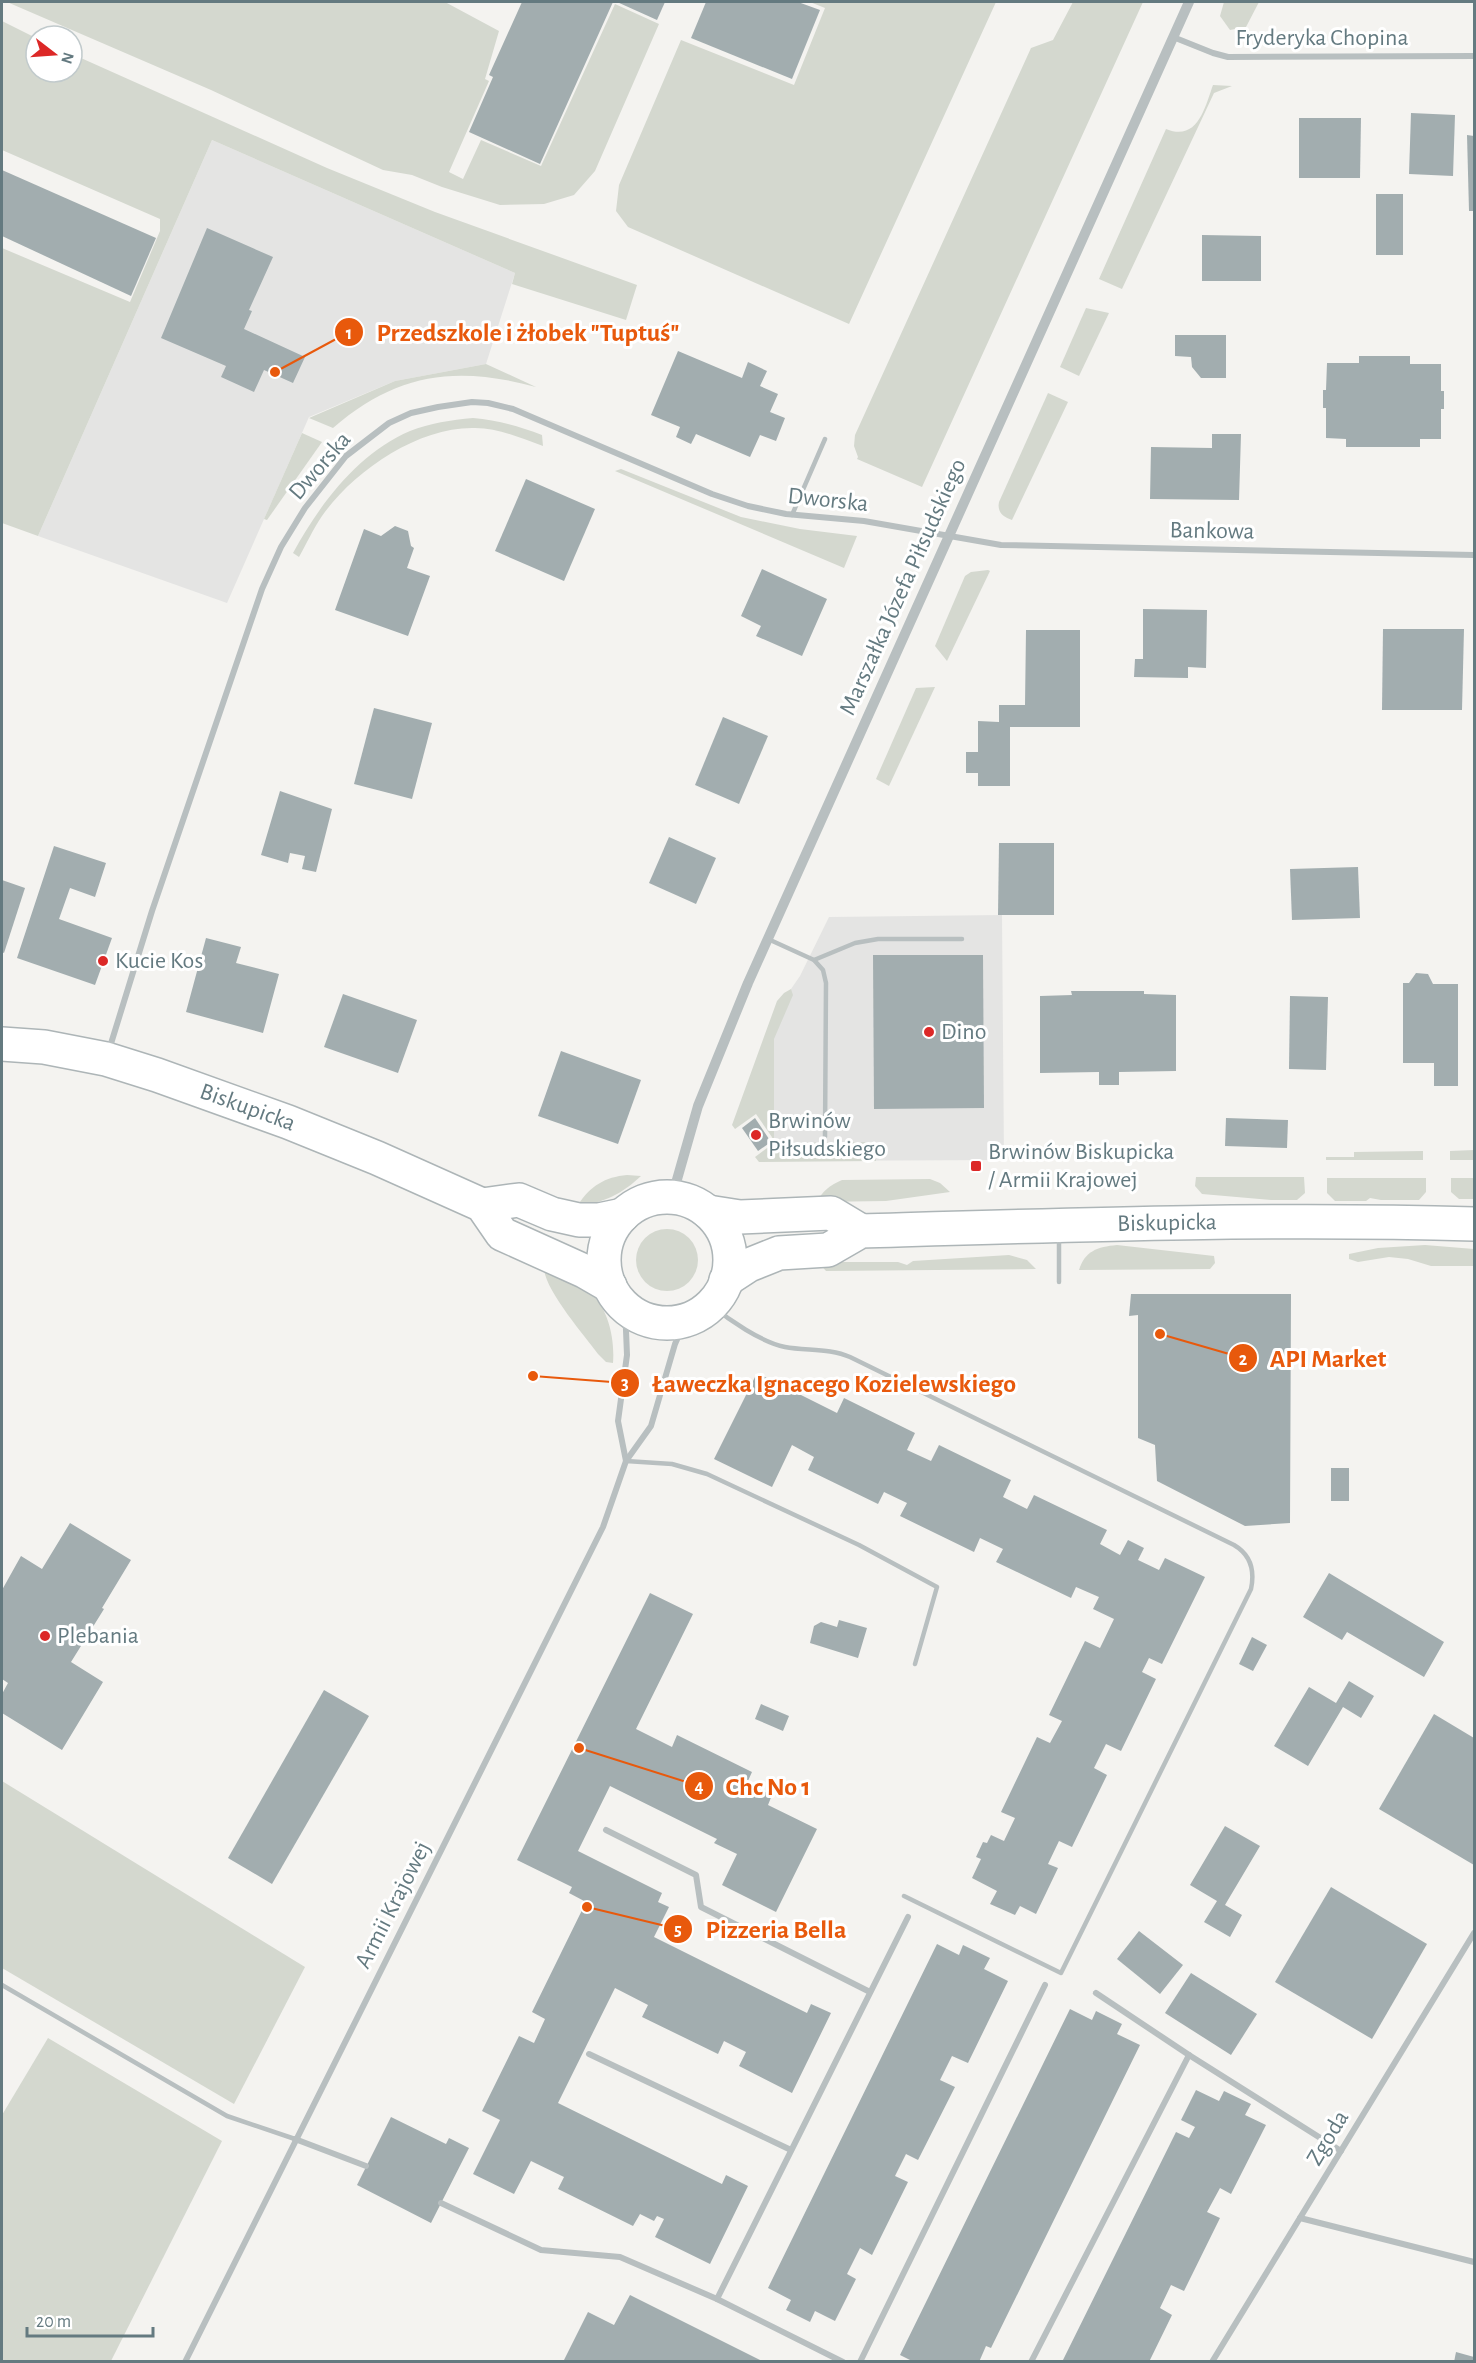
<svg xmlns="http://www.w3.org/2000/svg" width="1476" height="2363" viewBox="0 0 1476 2363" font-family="'Alegreya Sans',sans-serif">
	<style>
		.built { fill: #e4e4e3 }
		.green { fill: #d4d8cf }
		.building { fill: #a2adaf }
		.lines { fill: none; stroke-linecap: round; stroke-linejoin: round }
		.secondary-casing { stroke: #adb5b7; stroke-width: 36 }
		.service { stroke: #b8bfc0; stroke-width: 4.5 }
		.minor { stroke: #b8bfc0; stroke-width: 6 }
		.tertiary { stroke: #b8bfc0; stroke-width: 10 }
		.secondary { stroke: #fff; stroke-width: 33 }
		.poi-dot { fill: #dc2827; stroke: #fff; stroke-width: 2 }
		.labels { text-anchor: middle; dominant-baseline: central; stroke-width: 6; stroke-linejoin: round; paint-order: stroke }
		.street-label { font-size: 24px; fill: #647a80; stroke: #fff }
		.poi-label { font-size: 24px; fill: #647a80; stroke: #fff; text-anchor: start }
		.leader { fill: none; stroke: #e8590c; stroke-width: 2 }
		.callout-dot { fill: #e8590c; stroke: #fff; stroke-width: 2 }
		.mark-label { font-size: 18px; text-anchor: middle; font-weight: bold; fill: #fff }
		.callout-label { font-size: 26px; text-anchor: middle; font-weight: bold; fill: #e8590c; stroke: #fff; stroke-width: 6; stroke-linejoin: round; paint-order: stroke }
	</style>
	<rect width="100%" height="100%" fill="#f4f3f0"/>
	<g class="built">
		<polygon points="212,140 515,273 486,364 395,381 309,417 227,603 38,536"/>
		<polygon points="1002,915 1004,1160 785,1161 772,1143 770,1041 791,989 800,976 829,917"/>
	</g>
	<g class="green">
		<polygon points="7,2 445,2 499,31 485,79 489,81 449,172 463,179 481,140 541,166 615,4 659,24 595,171 574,195 544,204 500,205 442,187 412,175 383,170 211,90"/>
		<polygon points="810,2 996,2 849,324 628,227 616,211 619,185 681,40 794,85 825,8"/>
		<polygon points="1073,2 1143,2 922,487 857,459 858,457 854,446 855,435 1031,48 1053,40"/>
		<polygon points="1224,2 1259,2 1246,27 1230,30 1220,16"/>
		<polygon points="2,21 36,38 36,72 72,72 72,54 327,168 435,212 637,285 626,320 512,284 515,273 212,140 38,536 2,523 2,248 130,302 160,231 160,219 2,150"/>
		<path d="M1213 85 1232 86 1214 93 1122 289 1099 279 1166 129C1198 142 1205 107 1213 85Z"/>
		<polygon points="1086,308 1109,313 1079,376 1060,367"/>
		<path d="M486 364 536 387C456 365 396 373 333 428L309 418 395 381Z"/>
		<path d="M1048 393 1068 402 1012 520C1003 517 997 512 999 502Z"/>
		<path d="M473 418C497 420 519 426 542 435L543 446C520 438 497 427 472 428 416 428 353 472 322 516 313 529 307 543 299 557L293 553C319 505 358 453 410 431 430 423 451 420 473 418Z"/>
		<polygon points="302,433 322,442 267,520 264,519"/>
		<polygon points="621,469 741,517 800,529 857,536 844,568 615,471"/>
		<polygon points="988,570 990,571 947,661 935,646 965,576 971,572"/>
		<polygon points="935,687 889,786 876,779 916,688"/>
		<polygon points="791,989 793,995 774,1039 774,1140 756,1114 735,1129 732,1125 777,1001 784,993"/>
		<polygon points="876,1142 876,1161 759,1162 755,1157 774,1143"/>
		<polygon points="1474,1150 1474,1160 1450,1160 1450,1151"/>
		<polygon points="1423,1151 1423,1160 1326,1160 1326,1157 1354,1157 1354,1152"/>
		<path d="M627 1175 641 1176C623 1193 603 1204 578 1205 590 1186 605 1177 627 1175Z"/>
		<polygon points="1196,1177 1304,1177 1305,1193 1297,1200 1271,1200 1202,1194 1195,1186"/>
		<polygon points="1327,1178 1426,1178 1426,1192 1419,1200 1381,1200 1370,1198 1366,1201 1335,1201 1327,1193"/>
		<polygon points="1451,1178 1474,1178 1474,1199 1459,1199 1451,1192"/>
		<path d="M930 1179 940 1183 950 1192 886 1201 816 1202C823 1191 830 1185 842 1180Z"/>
		<circle cx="667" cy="1260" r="31"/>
		<path d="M1117 1245 1214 1256 1215 1263 1210 1269 1079 1270C1085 1251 1097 1247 1117 1245Z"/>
		<polygon points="1425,1245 1474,1249 1474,1266 1431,1266 1408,1259 1389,1257 1358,1262 1349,1259 1349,1254 1378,1248"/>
		<polygon points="1009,1255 1027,1260 1036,1269 826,1271 818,1262 898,1262 907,1265 913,1261"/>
		<path d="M544 1265C558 1273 573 1280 586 1289 608 1305 615 1338 613 1363L606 1362 598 1354C585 1336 541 1286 544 1265Z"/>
		<polygon points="2,1781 305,1967 234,2104 2,1968"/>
		<polygon points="48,2038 222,2141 111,2361 2,2361 2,2115"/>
	</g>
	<g class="building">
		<polygon points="522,2 613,2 540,164 469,132 493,77 489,75"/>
		<polygon points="617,2 665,2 657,20"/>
		<polygon points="706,2 798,2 820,10 792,79 691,38"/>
		<polygon points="1411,113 1455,115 1453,176 1409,174"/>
		<polygon points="1299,118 1361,118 1360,178 1299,178"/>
		<polygon points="1467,135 1474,136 1474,211 1469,211"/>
		<polygon points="2,170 156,238 131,296 2,236"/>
		<rect x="1376" y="194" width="27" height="61"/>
		<polygon points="207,228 273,257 249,310 252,311 244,329 305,357 293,383 264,370 254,392 221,377 226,366 161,338"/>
		<polygon points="1202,235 1261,236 1261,281 1202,281"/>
		<polygon points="1175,335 1226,335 1226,378 1201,378 1192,367 1191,357 1175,356"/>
		<polygon points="678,351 742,378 748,362 767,371 760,386 778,394 770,412 785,418 776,441 760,435 750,457 696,434 691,444 676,437 680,427 651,415"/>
		<polygon points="1359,356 1410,356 1410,364 1441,364 1441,391 1444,391 1444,409 1441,409 1441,439 1420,439 1420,447 1346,447 1346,439 1326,438 1326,408 1323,408 1323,390 1326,390 1327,363 1359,363"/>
		<polygon points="1212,434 1241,434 1239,500 1150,499 1151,447 1212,448"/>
		<polygon points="526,479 595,509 564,581 495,551"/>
		<polygon points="395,526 408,531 411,546 414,548 407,568 430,576 408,636 335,610 364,529 381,536"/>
		<polygon points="762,569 827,599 802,656 756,636 761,626 741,616"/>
		<polygon points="1143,609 1207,610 1206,668 1188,667 1188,678 1134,677 1135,659 1143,659"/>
		<polygon points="1383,629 1464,629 1462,710 1382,710"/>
		<polygon points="1026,630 1080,630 1080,727 1010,727 1010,786 978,786 978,773 966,773 966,752 978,752 978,721 999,722 999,705 1025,705"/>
		<polygon points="374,708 432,723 412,799 354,784"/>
		<polygon points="723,717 768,736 739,804 695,785"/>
		<polygon points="280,791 332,809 316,872 302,869 305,856 290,853 288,863 261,855"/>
		<polygon points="669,837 716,858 696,904 649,883"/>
		<polygon points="999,843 1054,843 1054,915 998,915"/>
		<polygon points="54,846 106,863 95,897 70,888 59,919 112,938 95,985 17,958"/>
		<polygon points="1358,867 1360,918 1292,920 1290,869"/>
		<polygon points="2,880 25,888 4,953 2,952"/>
		<polygon points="206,938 241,947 236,963 279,974 263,1033 186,1012"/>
		<polygon points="873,955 983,955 984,1108 874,1109"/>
		<polygon points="1416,973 1428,974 1433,984 1458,984 1458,1086 1434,1086 1434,1063 1403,1063 1403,983 1409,983"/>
		<polygon points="1071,991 1144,991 1144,994 1176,995 1176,1071 1119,1072 1119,1085 1099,1085 1099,1072 1040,1073 1040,996 1072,995"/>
		<polygon points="343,994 417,1020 398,1073 324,1047"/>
		<polygon points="1290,996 1328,997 1326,1070 1289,1069"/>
		<polygon points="561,1051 641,1080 618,1144 538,1116"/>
		<polygon points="755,1118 771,1142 758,1151 742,1128"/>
		<polygon points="1226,1118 1288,1120 1287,1148 1225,1146"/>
		<polygon points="1131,1294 1291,1294 1290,1523 1245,1526 1157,1481 1155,1445 1138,1438 1138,1315 1129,1316"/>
		<polygon points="757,1373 837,1413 844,1398 915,1433 907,1450 931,1461 939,1445 1011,1480 1003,1497 1027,1509 1034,1495 1107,1530 1100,1544 1120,1555 1128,1540 1144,1548 1138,1560 1159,1570 1165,1558 1205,1577 1162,1664 1149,1658 1142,1672 1156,1679 1121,1751 1106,1744 1094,1768 1107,1775 1072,1847 1059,1841 1048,1864 1058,1868 1036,1914 1020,1906 1015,1915 990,1904 997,1891 972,1878 981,1859 976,1857 983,1842 987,1843 991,1835 1004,1841 1015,1818 1001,1812 1037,1737 1050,1743 1062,1721 1049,1715 1085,1641 1100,1648 1114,1619 1093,1609 1099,1597 1076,1587 1071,1598 996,1562 1003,1549 980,1538 974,1552 900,1516 907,1503 884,1492 878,1504 808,1470 814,1457 792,1445 772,1487 714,1459"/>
		<rect x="1331" y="1468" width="18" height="33"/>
		<polygon points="70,1523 131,1560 102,1608 104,1609 71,1662 103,1682 62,1750 2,1713 2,1694 8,1683 2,1679 2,1590 21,1556 42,1569"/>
		<polygon points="1329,1573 1444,1642 1424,1677 1347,1632 1342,1640 1303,1617"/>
		<polygon points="650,1593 693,1614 636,1729 672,1747 677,1735 752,1772 747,1783 772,1795 768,1805 817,1829 776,1912 722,1885 737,1854 714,1843 717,1839 610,1786 578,1851 662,1893 658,1902 669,1907 654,1937 807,2013 811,2004 831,2013 792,2093 739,2066 746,2052 724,2041 718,2054 642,2017 648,2005 615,1988 558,2103 722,2184 726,2175 748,2186 710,2264 655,2237 664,2219 657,2216 654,2221 640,2214 633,2226 558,2189 564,2177 531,2161 514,2194 473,2174 500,2120 482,2111 519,2036 534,2043 545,2019 532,2012 586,1902 569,1893 572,1887 517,1860"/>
		<polygon points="839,1620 867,1628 858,1658 810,1643 814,1626 821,1622 837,1627"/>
		<polygon points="1252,1637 1267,1645 1253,1671 1239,1664"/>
		<polygon points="1349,1681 1374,1696 1361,1718 1343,1707 1308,1766 1274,1746 1309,1687 1336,1703"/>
		<polygon points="324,1690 369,1716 272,1884 228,1858"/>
		<polygon points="761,1704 789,1716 783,1731 755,1719"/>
		<polygon points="1434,1714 1474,1738 1474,1865 1379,1809"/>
		<polygon points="1225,1826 1260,1846 1225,1905 1242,1915 1230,1937 1204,1922 1217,1901 1190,1885"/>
		<polygon points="1331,1887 1427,1944 1372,2039 1275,1982"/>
		<polygon points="1139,1931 1183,1965 1160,1994 1117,1959"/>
		<polygon points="937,1944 959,1955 963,1945 990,1958 984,1969 1008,1981 968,2063 952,2056 940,2080 955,2087 918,2160 906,2154 895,2176 908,2182 872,2255 860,2248 847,2274 856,2279 835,2321 815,2311 810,2322 786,2310 791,2300 768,2288"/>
		<polygon points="1191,1973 1257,2014 1231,2055 1165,2013"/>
		<polygon points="1070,2009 1092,2020 1096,2011 1122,2024 1117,2034 1140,2045 991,2348 986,2346 979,2362 914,2362 900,2355"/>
		<polygon points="1196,2090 1219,2101 1224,2091 1251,2104 1245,2115 1266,2125 1231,2194 1220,2188 1207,2212 1220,2218 1184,2291 1171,2285 1160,2308 1172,2315 1149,2362 1062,2362 1176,2132 1189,2138 1195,2127 1181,2120"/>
		<polygon points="391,2117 446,2144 449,2138 469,2148 431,2223 357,2185"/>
		<polygon points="630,2295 764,2362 563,2362 588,2312 614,2325"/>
		<polygon points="1456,2352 1474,2357 1474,2362 1454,2362"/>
	</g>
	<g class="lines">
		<g class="secondary-casing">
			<g id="secondary">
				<path id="s1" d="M2 1044 44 1047 106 1059 157 1075 288 1122 377 1158 482 1205 502 1234 584 1271 610 1286"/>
				<circle cx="667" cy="1260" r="63"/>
				<polyline points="482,1205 519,1200 552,1214 579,1220 599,1220 623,1215"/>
				<polyline points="708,1212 740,1217 831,1213 861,1231"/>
				<path id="s2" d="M726 1280 749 1265 779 1253 828 1250 861 1231C1065 1225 1270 1218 1474 1224"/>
			</g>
		</g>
		<g class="service">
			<polyline points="792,515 825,439"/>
			<polyline points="768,939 814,960 823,970 826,983 825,1137"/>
			<polyline points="814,960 855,943 878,939 962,939"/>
			<polyline points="1059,1237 1059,1282"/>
			<path d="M711 1305C729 1320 761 1342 785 1347 806 1351 830 1348 850 1357L1234 1545C1251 1555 1255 1570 1251 1589L1061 1973 904 1896"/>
			<polyline points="626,1461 672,1464 707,1474 859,1545 937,1587 915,1664"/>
			<polyline points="2,1985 227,2116 295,2139"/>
		</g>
		<g class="minor">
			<polyline points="1173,37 1213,53 1228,57 1474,56"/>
			<polyline points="109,1050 152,911 262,589 281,547 305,508 346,456 389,423 411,413 438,407 472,402 488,403 513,409 712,494 748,506 786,514 864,521 1001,545 1474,555"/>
			<polyline points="625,1306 627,1355 618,1421 626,1461"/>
			<polyline points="606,1830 696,1875 701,1907 870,1992"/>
			<polyline points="1096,1993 1189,2055"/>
			<polyline points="589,2054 791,2150"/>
			<polyline points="295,2139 366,2166"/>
			<polyline points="441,2203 541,2250 620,2257 717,2299 843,2362"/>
			<polyline points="1300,2218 1474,2262"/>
			<polyline points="717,2299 908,1917"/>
			<polyline points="185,2362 603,1527 626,1461 651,1426 675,1344 686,1319"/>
			<polyline points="860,2362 1045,1985"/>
			<polyline points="1031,2362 1189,2055 1341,2151"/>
			<polyline points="1212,2362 1474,1933"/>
		</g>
		<polyline class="tertiary" points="672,1197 698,1106 748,983 1189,2"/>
		<use href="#secondary" class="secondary"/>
	</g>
	<g class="poi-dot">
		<circle cx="103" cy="961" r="6"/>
		<circle cx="929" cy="1032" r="6"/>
		<circle cx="756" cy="1135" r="6"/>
		<rect x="970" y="1160" width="12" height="12" rx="3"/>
		<circle cx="45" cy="1636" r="6"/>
	</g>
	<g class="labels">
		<g class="street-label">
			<text x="1322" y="38">Fryderyka Chopina</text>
			<text transform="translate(320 466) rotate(-49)">Dworska</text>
			<text transform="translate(828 500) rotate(6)">Dworska</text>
			<text transform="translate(1212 531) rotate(1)">Bankowa</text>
			<text transform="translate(903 587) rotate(-66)">Marszałka Józefa Piłsudskiego</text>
			<text stroke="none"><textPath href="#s1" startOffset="255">Biskupicka</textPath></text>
			<text stroke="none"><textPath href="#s2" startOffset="453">Biskupicka</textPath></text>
			<text transform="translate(393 1905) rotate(-63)">Armii Krajowej</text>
			<text transform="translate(1328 2138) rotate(-59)">Zgoda</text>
		</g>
		<g class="poi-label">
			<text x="115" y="961">Kucie Kos</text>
			<text x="941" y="1032">Dino</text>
			<text x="768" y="1121">Brwinów<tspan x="768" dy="28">Piłsudskiego</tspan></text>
			<text x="988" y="1152">Brwinów Biskupicka<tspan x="988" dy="28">/ Armii Krajowej</tspan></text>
			<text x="57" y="1636">Plebania</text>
		</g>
	</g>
	<path class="leader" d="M275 372L349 332M1160 1334L1243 1358M533 1376L625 1383M579 1748L699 1786M587 1907L678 1929"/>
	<g class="callout-dot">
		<circle cx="275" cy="372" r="6"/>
		<circle cx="1160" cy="1334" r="6"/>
		<circle cx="533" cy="1376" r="6"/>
		<circle cx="579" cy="1748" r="6"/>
		<circle cx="587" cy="1907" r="6"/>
		<circle cx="349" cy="332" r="15"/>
		<circle cx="1243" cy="1358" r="15"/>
		<circle cx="625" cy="1383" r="15"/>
		<circle cx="699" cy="1786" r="15"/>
		<circle cx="678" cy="1929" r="15"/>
	</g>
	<g class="mark-label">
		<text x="349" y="339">1</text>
		<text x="1243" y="1365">2</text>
		<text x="625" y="1389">3</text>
		<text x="699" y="1792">4</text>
		<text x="678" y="1935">5</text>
	</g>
	<g class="callout-label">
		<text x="528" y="341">Przedszkole i żłobek "Tuptuś"</text>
		<text x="1328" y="1367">API Market</text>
		<text x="834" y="1392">Ławeczka Ignacego Kozielewskiego</text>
		<text x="768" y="1795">Chc No 1</text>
		<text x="776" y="1938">Pizzeria Bella</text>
	</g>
	<rect width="1476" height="2363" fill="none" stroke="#647a80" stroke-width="6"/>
	<g transform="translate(54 54) rotate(107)"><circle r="28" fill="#ffffff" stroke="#c1cacc" stroke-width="1.5"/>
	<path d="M0-4.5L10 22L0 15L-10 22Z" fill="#dc2827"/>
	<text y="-9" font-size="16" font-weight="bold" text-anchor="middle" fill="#647a80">N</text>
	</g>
	<path d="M27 2327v9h126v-9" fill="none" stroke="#647a80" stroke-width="3"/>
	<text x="36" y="2327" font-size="18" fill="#647a80" stroke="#ffffff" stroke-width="4.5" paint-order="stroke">20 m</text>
</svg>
